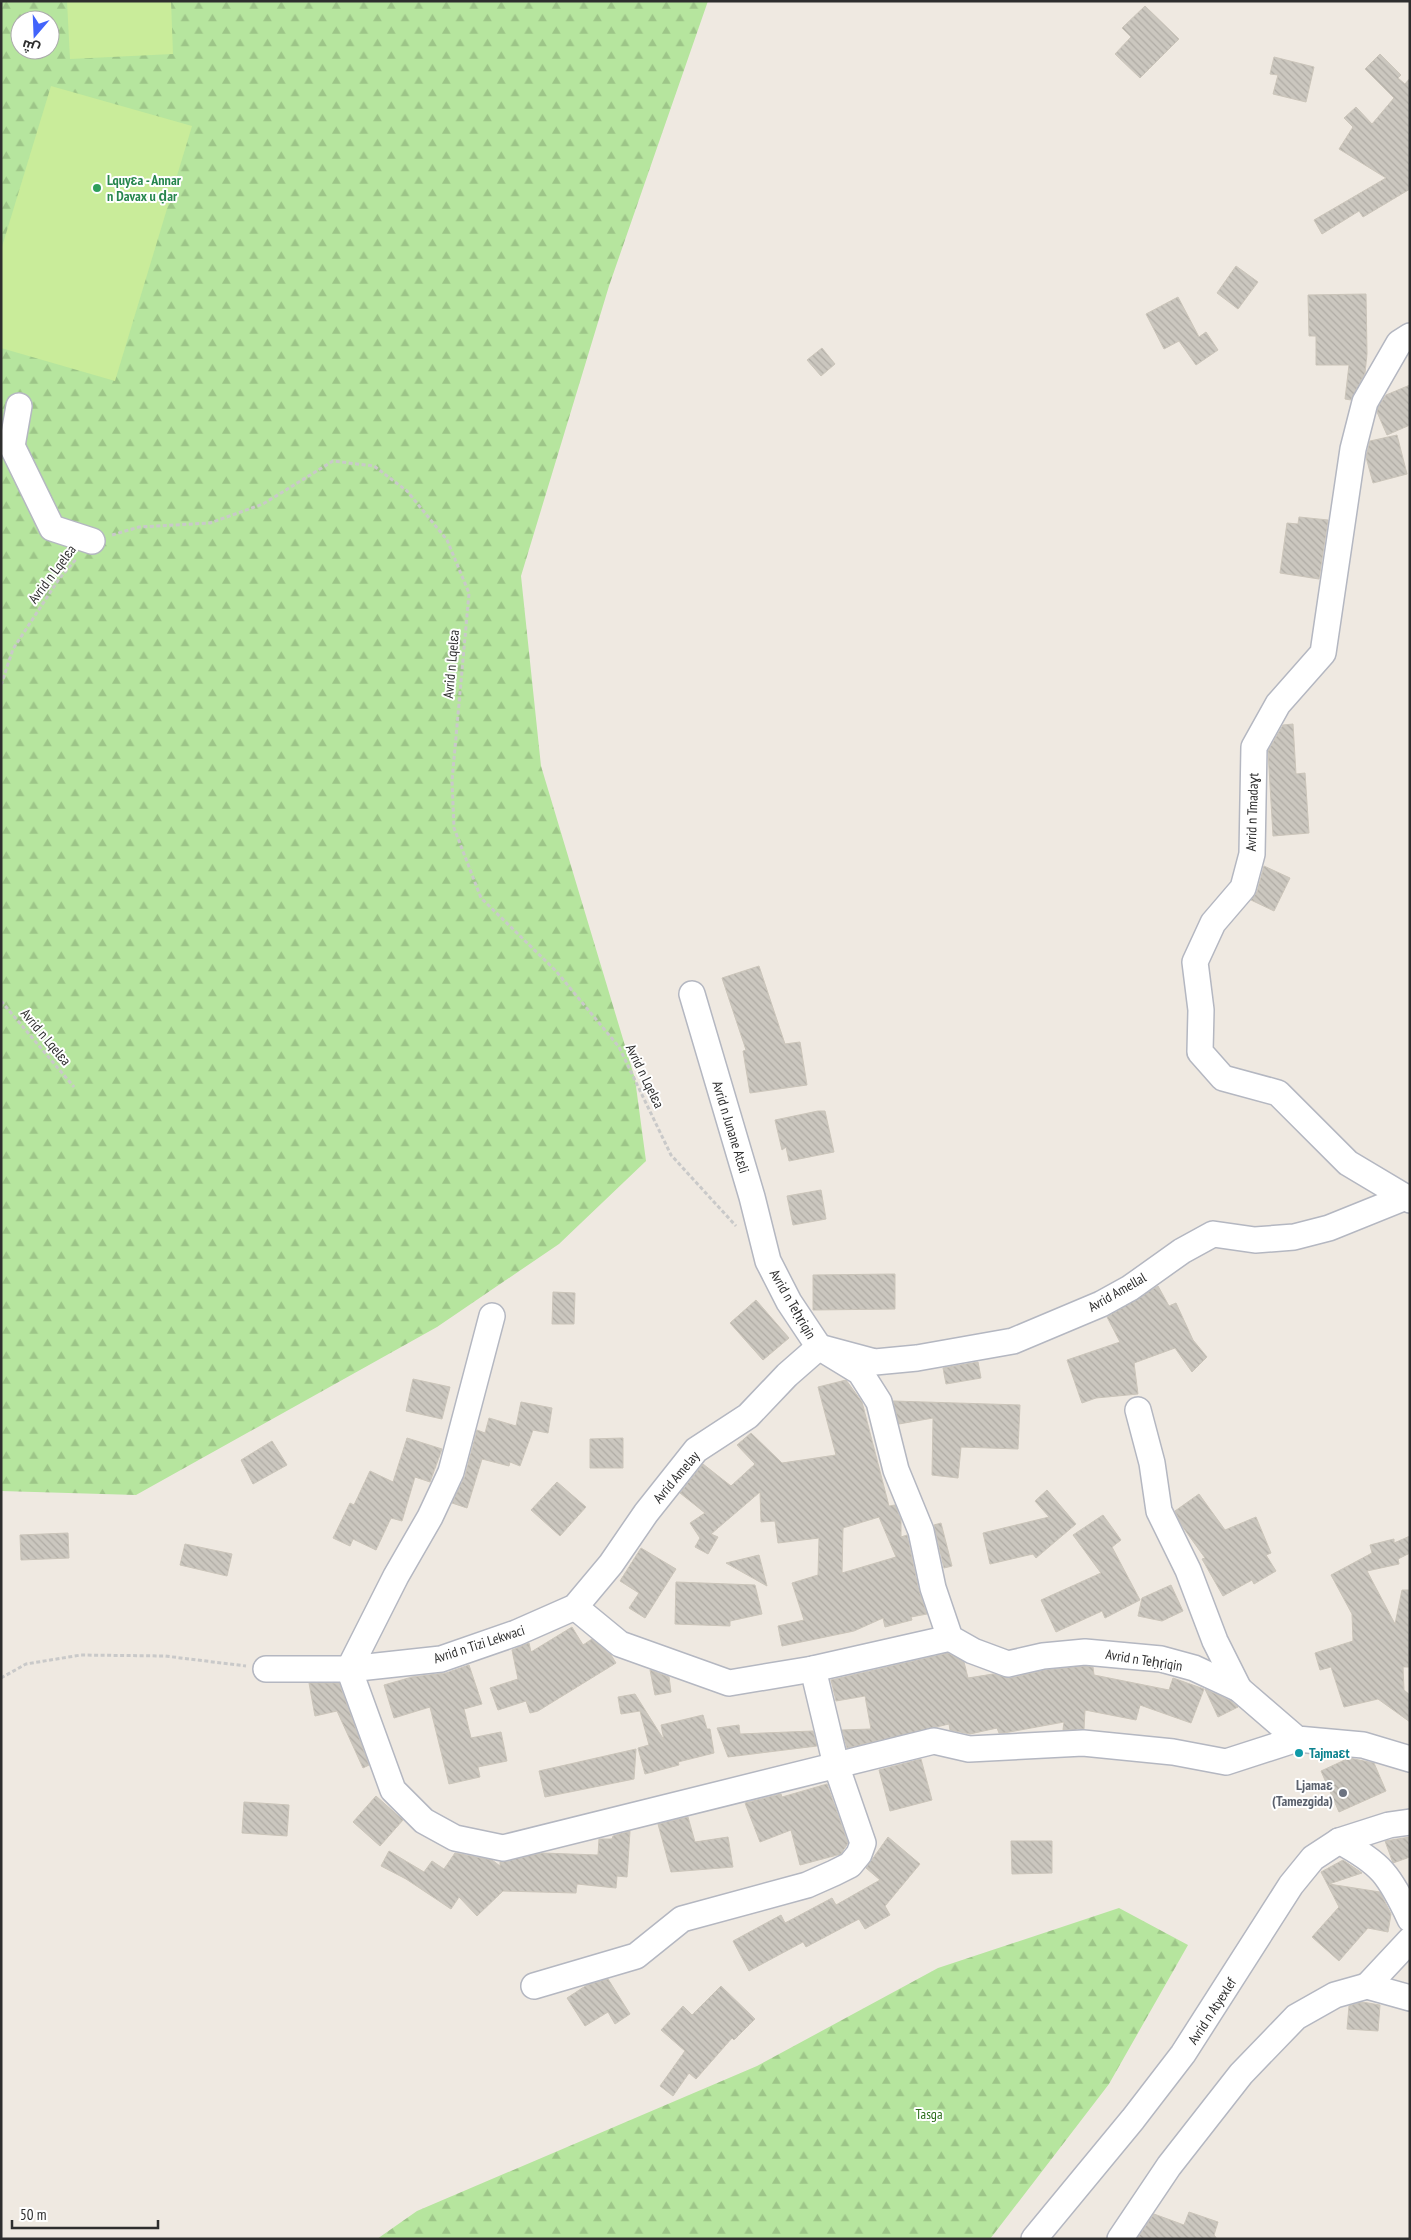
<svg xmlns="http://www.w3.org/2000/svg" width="1411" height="2240" viewBox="0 0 1411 2240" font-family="'PT Sans Narrow',Cairo,sans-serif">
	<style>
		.forest { fill: url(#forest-firs); fill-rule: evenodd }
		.pitch { fill: #c9ec9a }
		.building { fill: url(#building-back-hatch); stroke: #cbc5ba; fill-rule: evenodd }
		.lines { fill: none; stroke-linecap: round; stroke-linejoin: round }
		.minor-casing { stroke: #b4b7c1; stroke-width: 28 }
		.path { stroke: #c9c9c9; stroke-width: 3; stroke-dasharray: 4 2.5; stroke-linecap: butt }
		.minor { stroke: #fff; stroke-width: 25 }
		.leisure-dot { fill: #2e9e5b; stroke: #fff; stroke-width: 2 }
		.culture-dot { fill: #0f9aa8; stroke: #fff; stroke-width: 2 }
		.worship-dot { fill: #6b7280; stroke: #fff; stroke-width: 2 }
		.labels { text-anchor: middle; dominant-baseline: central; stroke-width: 4; stroke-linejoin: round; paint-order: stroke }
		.leisure-label { font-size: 14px; font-weight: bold; fill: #27864d; stroke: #fff; text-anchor: start }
		.street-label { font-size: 14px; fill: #2e2e2e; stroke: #fff }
		.culture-label { font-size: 14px; font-weight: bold; fill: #0d838f; stroke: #fff; text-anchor: start }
		.worship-label { font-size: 14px; font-weight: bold; fill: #5b616d; stroke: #fff; text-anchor: end }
		.park-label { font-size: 14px; fill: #2c6e1b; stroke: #fff }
	</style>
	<defs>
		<pattern id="forest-firs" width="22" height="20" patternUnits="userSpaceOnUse" patternTransform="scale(1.25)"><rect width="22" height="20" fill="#b6e59e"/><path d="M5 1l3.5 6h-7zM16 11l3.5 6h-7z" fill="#9dc588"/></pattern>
		<pattern id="building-back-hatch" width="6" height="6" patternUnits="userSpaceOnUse" patternTransform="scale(1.25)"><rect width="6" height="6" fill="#cbc7bf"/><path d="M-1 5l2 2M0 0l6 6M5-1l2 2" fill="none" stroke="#afaba4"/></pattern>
	</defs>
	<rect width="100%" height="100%" fill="#efe9e1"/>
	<g class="forest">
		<path d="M1 1H708L609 286 521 576 541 766 635 1079 646 1161 559 1244 437 1327 136 1495 1 1491ZM20 20H50V50H20Z"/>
		<polygon points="1119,1908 1188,1945 1109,2084 990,2239 377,2239 417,2211 757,2066 938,1968"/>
	</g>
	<g class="pitch">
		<polygon points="67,1 171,1 173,54 70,59"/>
		<polygon points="51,86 192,126 115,381 1,348 1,250"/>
	</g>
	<g class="building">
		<polygon points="1145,6 1179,39 1140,78 1115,54 1131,37 1122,28"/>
		<polygon points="1380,54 1401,75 1398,78 1405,84 1410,78 1410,189 1363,217 1359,211 1322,234 1314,220 1386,178 1339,149 1353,127 1344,118 1356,107 1372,124 1394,98 1365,69"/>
		<polygon points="1274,57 1314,67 1306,102 1273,94 1278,75 1270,74"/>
		<polygon points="1236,266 1258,282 1238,309 1217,293"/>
		<polygon points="1366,294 1367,354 1365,373 1351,400 1345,399 1349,365 1316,365 1316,336 1309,336 1308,295"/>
		<polygon points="1178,297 1199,337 1206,332 1218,350 1196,365 1179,341 1164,349 1146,314"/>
		<polygon points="822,348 835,364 821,376 807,360"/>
		<polygon points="1410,385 1410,425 1387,435 1377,412 1378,407 1386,395"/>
		<polygon points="1397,435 1407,474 1373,483 1366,457 1370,441"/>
		<polygon points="1299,517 1328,520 1319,579 1280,573 1287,523 1298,524"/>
		<polygon points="1293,724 1296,774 1305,773 1309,833 1273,836 1268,751 1283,725"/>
		<polygon points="1264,866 1290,878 1274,911 1251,900 1257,892"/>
		<polygon points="759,966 785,1044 800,1042 807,1085 750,1093 743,1051 746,1050 722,978"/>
		<polygon points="818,1111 825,1111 834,1152 789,1161 786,1147 782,1150 775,1120"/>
		<polygon points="821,1190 826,1219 793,1225 787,1196"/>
		<polygon points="895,1274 895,1309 813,1310 813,1275"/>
		<polygon points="1158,1286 1169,1306 1176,1303 1193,1340 1207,1357 1192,1372 1175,1348 1134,1363 1138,1394 1096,1398 1082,1403 1067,1360 1120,1342 1107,1317"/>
		<polygon points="553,1292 575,1293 574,1324 552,1324"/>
		<polygon points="756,1300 789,1338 763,1360 730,1323"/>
		<polygon points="978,1362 981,1378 946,1384 943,1368"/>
		<polygon points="413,1379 450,1387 442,1419 406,1411"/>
		<path d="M846 1380 862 1402 889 1506 895 1505 901 1520V1537L907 1535 919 1591 927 1614 911 1617 912 1620 885 1627 883 1618 854 1631 782 1646 778 1626 804 1620 792 1583 818 1575 819 1538 778 1543 775 1521 761 1522 760 1492 711 1534 718 1537 708 1554 695 1547 700 1538 690 1523 705 1513 680 1493 703 1464 731 1486 755 1464 737 1445 751 1433 782 1463 836 1455 818 1387ZM879 1517 896 1557 842 1573 843 1528Z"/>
		<polygon points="893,1401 1020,1405 1018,1449 961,1447 958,1478 932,1475 933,1418 899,1424"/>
		<polygon points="521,1402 552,1408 548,1433 533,1430 520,1466 510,1462 509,1466 482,1459 467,1508 452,1503 465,1476 477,1430 485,1433 489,1418 516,1426"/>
		<polygon points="407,1438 442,1449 430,1482 415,1477 402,1521 391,1518 376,1550 353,1539 350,1546 333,1538 350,1503 354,1505 370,1471 393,1482"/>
		<polygon points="623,1438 623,1468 590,1468 590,1439"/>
		<polygon points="272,1441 287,1465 253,1484 241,1460"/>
		<polygon points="557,1482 586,1507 560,1536 531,1510"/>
		<polygon points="1047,1490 1076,1524 1036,1558 1033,1554 990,1564 983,1533 1049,1517 1035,1501"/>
		<polygon points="1199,1494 1225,1530 1256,1517 1271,1553 1266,1555 1276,1571 1254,1584 1252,1580 1223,1596 1202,1559 1205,1558 1182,1526 1175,1511"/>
		<polygon points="1103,1515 1121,1540 1112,1547 1140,1600 1105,1618 1102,1611 1056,1632 1041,1600 1101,1573 1073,1535"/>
		<polygon points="941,1523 952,1566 944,1568 934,1525"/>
		<polygon points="68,1533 69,1558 21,1560 20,1535"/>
		<polygon points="1410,1536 1410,1553 1398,1559 1399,1564 1367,1571 1395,1624 1402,1590 1410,1590 1409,1667 1403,1667 1404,1690 1410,1695 1410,1722 1378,1699 1344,1707 1331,1667 1320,1670 1315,1653 1353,1641 1352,1614 1331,1575 1372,1553 1370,1545 1394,1539 1394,1543"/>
		<polygon points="185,1544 232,1554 227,1576 180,1565"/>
		<polygon points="641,1548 676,1569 645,1618 629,1608 639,1593 620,1581"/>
		<polygon points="759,1555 767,1586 726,1563"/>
		<polygon points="676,1582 755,1585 762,1614 730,1621 730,1626 675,1624"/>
		<polygon points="1171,1585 1183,1611 1162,1621 1138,1616 1142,1598"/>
		<polygon points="572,1627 583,1645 592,1639 611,1655 616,1663 538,1711 530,1713 526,1701 498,1710 490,1688 518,1679 512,1650 529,1643 531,1652"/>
		<polygon points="948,1653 964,1662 968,1678 993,1674 1011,1678 1045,1670 1085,1666 1093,1667 1094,1675 1169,1690 1173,1678 1204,1689 1191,1723 1140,1705 1136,1720 1085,1710 1084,1729 1063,1730 1064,1722 1004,1733 999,1733 997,1728 970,1734 950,1730 949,1724 847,1748 842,1730 871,1729 865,1696 836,1701 831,1680"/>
		<polygon points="469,1665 482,1704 464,1709 471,1738 501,1732 507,1761 478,1767 480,1777 449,1784 430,1707 394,1718 384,1685 412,1677 446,1673"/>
		<polygon points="650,1670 669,1677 671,1692 655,1695"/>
		<polygon points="309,1683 339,1683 369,1765 363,1768 337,1711 315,1716"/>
		<polygon points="1205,1689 1231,1701 1238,1707 1218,1717"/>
		<polygon points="635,1694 664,1740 661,1725 703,1715 707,1729 710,1729 714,1753 678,1762 679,1765 645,1774 638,1748 649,1745 640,1711 621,1714 618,1697"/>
		<polygon points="739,1725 740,1734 813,1731 817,1746 728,1757 717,1728"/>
		<polygon points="636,1749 634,1779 545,1797 539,1771"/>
		<polygon points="1349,1758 1374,1763 1386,1791 1339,1812 1321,1771"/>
		<polygon points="921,1759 932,1800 890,1811 879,1770"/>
		<polygon points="827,1784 848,1843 841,1854 800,1865 791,1830 760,1842 745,1803 781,1794 782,1797"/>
		<polygon points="376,1796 403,1820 380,1846 353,1822"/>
		<polygon points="244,1802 289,1805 287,1836 242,1833"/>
		<polygon points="688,1817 695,1842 728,1837 733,1867 671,1872 658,1824"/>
		<polygon points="630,1831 627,1877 617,1876 616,1888 577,1884 576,1893 503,1891 477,1916 459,1897 451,1909 406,1879 381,1866 389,1851 424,1872 432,1861 444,1869 455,1853 492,1860 500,1866 500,1862 542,1853 598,1855 599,1839 612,1839 613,1836"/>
		<polygon points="888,1837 920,1864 885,1906 890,1915 865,1929 859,1919 806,1947 803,1942 749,1971 733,1941 781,1915 785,1923 832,1898 836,1905 880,1880 866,1868"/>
		<polygon points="1410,1837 1410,1857 1393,1863 1385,1841"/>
		<polygon points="1011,1841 1052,1841 1052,1873 1012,1874"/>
		<polygon points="1343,1860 1362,1873 1329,1884 1380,1892 1391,1914 1388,1932 1368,1928 1339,1961 1312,1937 1339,1907 1321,1872"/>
		<polygon points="608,1979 630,2014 615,2024 608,2012 585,2026 567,1998 587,1985"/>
		<polygon points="721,1986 755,2019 734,2040 732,2038 696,2079 689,2073 673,2096 660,2086 685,2051 661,2030 683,2006 692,2015"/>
		<polygon points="1362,2002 1380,2005 1378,2031 1347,2029 1349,2006"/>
		<polygon points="1189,2212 1218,2222 1214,2235 1217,2239 1137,2239 1154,2214 1184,2225"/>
	</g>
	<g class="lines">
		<g class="minor-casing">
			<g id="minor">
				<polyline points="1410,336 1399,343 1365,402 1353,449 1323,653 1278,704 1254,747 1252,854 1243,888 1213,923 1195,962 1201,1010 1200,1052 1223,1078 1278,1093 1348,1163 1410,1200"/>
				<polyline points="19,406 12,446 52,528 92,541"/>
				<polyline points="692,994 752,1197 768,1261 789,1302 819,1347 860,1372 879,1402 896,1470 921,1531 933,1588 950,1638 973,1651 1008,1664 1043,1656 1085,1652 1161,1659 1194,1668 1239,1689 1297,1739 1363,1745 1410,1759"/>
				<polyline points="492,1316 451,1472 430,1517 396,1576 349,1669 393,1790 424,1821 455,1838 503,1848 934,1741 969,1749 1083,1743 1173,1752 1226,1762 1297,1739"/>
				<polyline points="1138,1410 1152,1463 1159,1511 1188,1570 1215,1641 1239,1689"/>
				<polyline points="575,1607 620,1644 729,1683 813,1669 950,1638"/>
				<polyline points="266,1669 349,1669 441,1659 516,1633 575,1607 611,1564 646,1513 696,1450 748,1416 787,1375 819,1347 875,1362 917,1358 1013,1341 1101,1304 1130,1288 1182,1251 1213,1234 1255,1240 1294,1237 1329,1228 1406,1197"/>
				<path d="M1339 1841C1382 1864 1389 1875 1410 1919"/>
				<polyline points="534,1986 636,1956 682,1919 807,1885 834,1873 850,1865 859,1854 863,1843 836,1765 813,1669"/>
				<polyline points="1367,1986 1410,1940"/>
				<polyline points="1034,2239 1133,2119 1183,2054 1291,1885 1313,1858 1339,1841 1389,1825 1410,1822"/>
				<polyline points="1120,2239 1169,2166 1241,2074 1296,2017 1335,1995 1367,1986 1410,1998"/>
			</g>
		</g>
		<g class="path">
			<polyline points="112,535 139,527 210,523 263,504 333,461 374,466 407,491 447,540 469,593 452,781 454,828 481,898 556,971 619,1047 671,1155 736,1226"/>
			<polyline points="1,685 13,649 59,579 77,558"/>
			<polyline points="1,1001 74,1087"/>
			<polyline points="1,1678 26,1664 81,1655 165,1656 246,1666"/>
		</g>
		<use href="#minor" class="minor"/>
	</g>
	<circle class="leisure-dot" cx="97" cy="188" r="5"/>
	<circle class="culture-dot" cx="1299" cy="1753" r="5"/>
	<circle class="worship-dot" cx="1343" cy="1793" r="5"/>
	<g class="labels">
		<g class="leisure-label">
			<text x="107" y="180">Lquyɛa - Annar<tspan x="107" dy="16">n Davax u ḍar</tspan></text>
		</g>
		<g class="street-label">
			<text transform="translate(52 574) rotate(-53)">Avrid n Lqelɛa</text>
			<text transform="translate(451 664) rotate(-85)">Avrid n Lqelɛa</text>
			<text transform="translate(1252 812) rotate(-88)">Avrid n Tmadaɣt</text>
			<text transform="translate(46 1037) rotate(50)">Avrid n Lqelɛa</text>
			<text transform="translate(645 1076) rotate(64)">Avrid n Lqelɛa</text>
			<text transform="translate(731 1127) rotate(73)">Avrid n Junane Atɛli</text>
			<text transform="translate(1117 1292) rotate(-30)">Avrid Amellal</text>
			<text transform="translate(793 1304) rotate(60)">Avrid n Teḥṛiqin</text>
			<text transform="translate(676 1477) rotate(-50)">Avrid Amelay</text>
			<text transform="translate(479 1644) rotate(-18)">Avrid n Tizi Lekwaci</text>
			<text transform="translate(1144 1660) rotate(9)">Avrid n Teḥṛiqin</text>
			<text transform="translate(1212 2011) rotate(-57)">Avrid n Atyexlef</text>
		</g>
		<g class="culture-label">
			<text x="1309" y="1753">Tajmaɛt</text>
		</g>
		<g class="worship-label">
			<text x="1333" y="1785">Ljamaɛ<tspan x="1333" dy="16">(Tamezgida)</tspan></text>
		</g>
		<g class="park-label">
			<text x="929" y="2114">Tasga</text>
		</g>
	</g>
	<rect width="1411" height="2240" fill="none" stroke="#2e2e2e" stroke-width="5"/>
	<g transform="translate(35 35) rotate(199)"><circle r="24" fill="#ffffff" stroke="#ababab"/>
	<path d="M0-4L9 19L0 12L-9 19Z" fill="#4264fb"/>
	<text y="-8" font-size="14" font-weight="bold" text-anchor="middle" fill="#2e2e2e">ش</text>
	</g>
	<path d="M12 2220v8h146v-8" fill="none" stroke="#2e2e2e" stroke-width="2.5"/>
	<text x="20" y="2220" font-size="15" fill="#2e2e2e" stroke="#ffffff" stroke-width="4" paint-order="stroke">50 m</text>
</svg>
